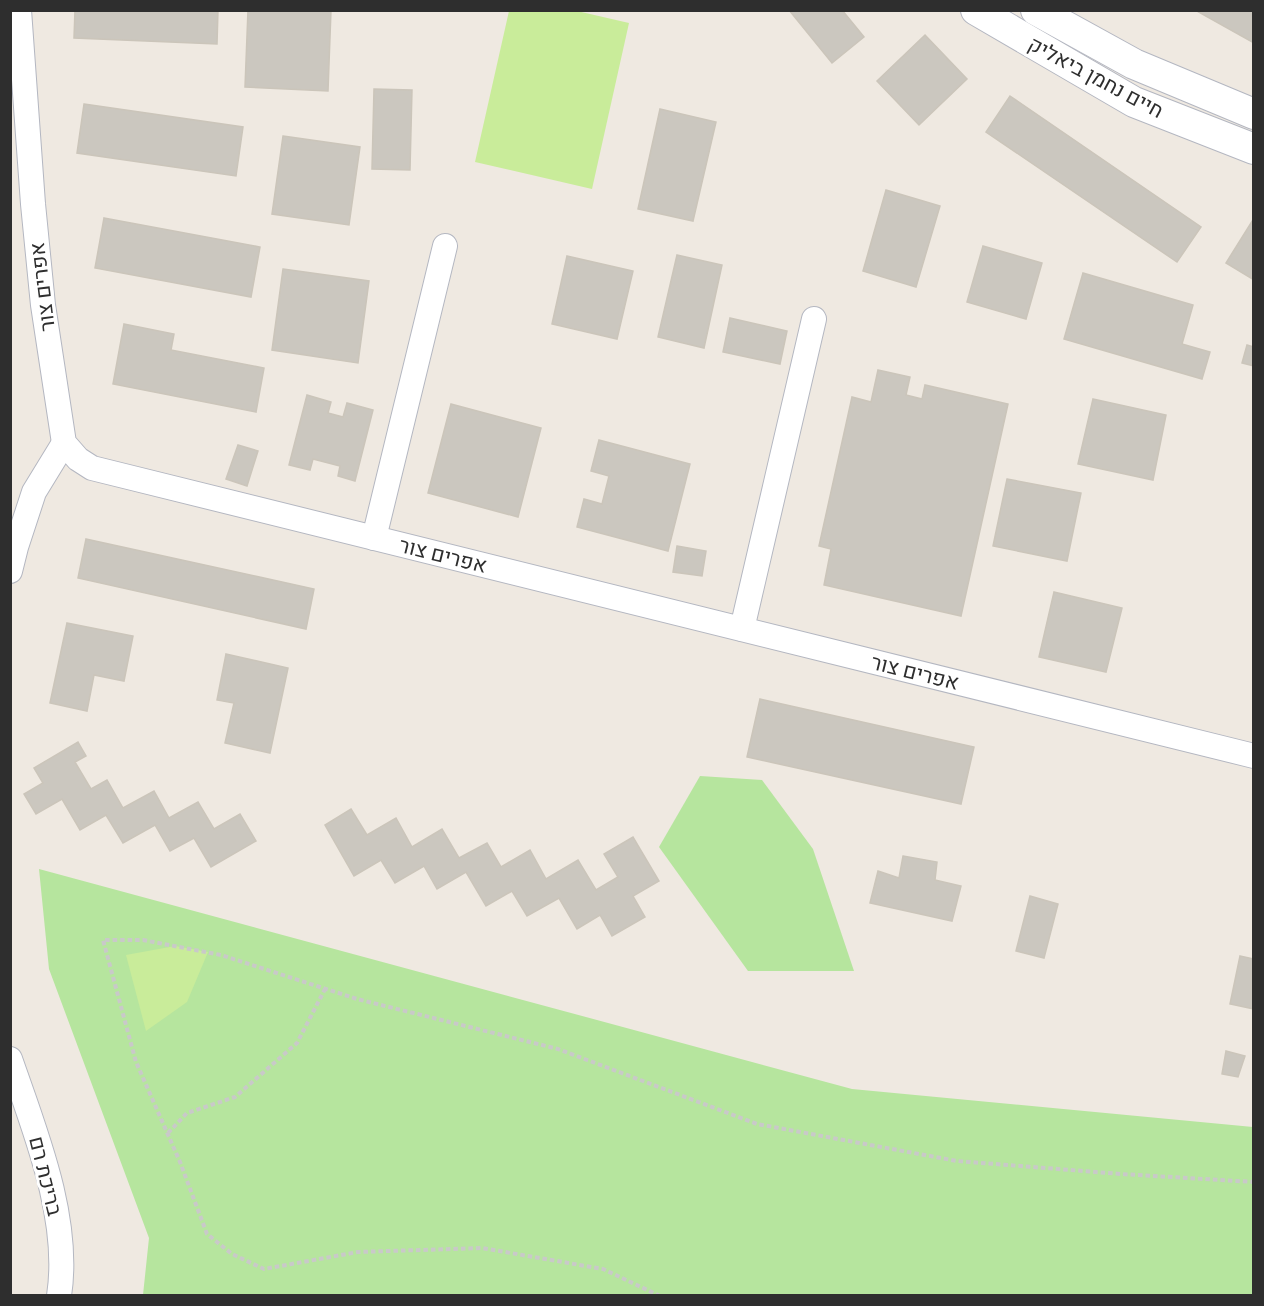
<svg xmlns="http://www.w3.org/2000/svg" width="1264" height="1306" viewBox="0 0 1264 1306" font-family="'Public Sans',Heebo,sans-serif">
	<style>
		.green { fill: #b6e59e }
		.pitch { fill: #c9ec9a }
		.building { fill: #cbc7bf; stroke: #cbc5ba; stroke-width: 1.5 }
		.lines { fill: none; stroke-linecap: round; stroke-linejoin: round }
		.minor-casing { stroke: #b4b7c1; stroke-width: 26 }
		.tertiary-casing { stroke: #b4b7c1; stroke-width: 32 }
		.path { stroke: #c9c9c9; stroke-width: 4; stroke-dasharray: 4.5 3; stroke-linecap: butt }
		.minor { stroke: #fff; stroke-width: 24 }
		.tertiary { stroke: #fff; stroke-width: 30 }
		.labels { text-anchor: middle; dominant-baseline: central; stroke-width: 6; stroke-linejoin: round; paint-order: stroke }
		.street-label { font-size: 21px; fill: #2e2e2e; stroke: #fff }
	</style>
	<rect width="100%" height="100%" fill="#efe9e1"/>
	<g class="green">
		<polygon points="700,776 762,780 813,849 854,971 748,971 659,847"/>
		<polygon points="39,869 852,1089 1253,1127 1253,1295 417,1296 370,1294 367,1296 143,1295 149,1238 49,969"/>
	</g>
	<g class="pitch">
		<polygon points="509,11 577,11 629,23 592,189 475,162"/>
		<polygon points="175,946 208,952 187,1002 146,1031 126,955"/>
	</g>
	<g class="building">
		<polygon points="75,10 218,10 217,44 74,38"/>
		<polygon points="248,10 331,10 328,91 245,87"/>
		<polygon points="789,10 842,10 864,37 832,63"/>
		<polygon points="1195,10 1254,10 1254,43"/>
		<polygon points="925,35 967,79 919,125 877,81"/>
		<polygon points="374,89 412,90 410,170 372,169"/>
		<polygon points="1010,96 1201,227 1177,262 986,132"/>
		<polygon points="84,104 243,127 236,176 77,153"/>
		<polygon points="660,109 716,122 693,221 638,209"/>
		<polygon points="283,136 360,147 349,225 272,214"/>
		<polygon points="886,190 940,206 916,287 863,271"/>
		<polygon points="104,218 260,247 251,297 95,268"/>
		<polygon points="1254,218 1254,280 1226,263"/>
		<polygon points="983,246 1042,263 1026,319 967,302"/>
		<polygon points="677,255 722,265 704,348 658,337"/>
		<polygon points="567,256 633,271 617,339 552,324"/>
		<polygon points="283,269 369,281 358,363 272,350"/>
		<polygon points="1083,273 1193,305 1182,344 1210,352 1202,379 1064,339"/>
		<polygon points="730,318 787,331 780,364 723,352"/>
		<polygon points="124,324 174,334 171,350 264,368 256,412 113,384"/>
		<polygon points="1247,345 1254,347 1254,366 1242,363"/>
		<polygon points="878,370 910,377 906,395 922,399 925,385 1008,404 961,616 824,585 831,549 819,546 852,397 871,402"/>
		<polygon points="307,395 331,402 328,413 343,417 347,403 373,410 355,481 338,476 340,466 313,459 310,470 289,465"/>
		<polygon points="1093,399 1166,415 1153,480 1078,464"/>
		<polygon points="451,404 541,428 518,517 428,493"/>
		<polygon points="599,440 690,464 668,551 577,527 584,499 602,504 609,476 591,471"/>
		<polygon points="238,445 258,451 247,486 226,479"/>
		<polygon points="1007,479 1081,493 1067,561 993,546"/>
		<polygon points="86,539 314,589 306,629 78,578"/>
		<polygon points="677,546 706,551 702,576 673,572"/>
		<polygon points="1054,592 1122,608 1106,672 1039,657"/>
		<polygon points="67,623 133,636 124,681 94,675 87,711 50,703"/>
		<polygon points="226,654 288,668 270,753 225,743 234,703 217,700"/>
		<polygon points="760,699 974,747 961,804 747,757"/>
		<polygon points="78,742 86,756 75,762 91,789 107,780 123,808 154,791 169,818 198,802 214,829 240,814 256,841 211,867 194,838 170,851 155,825 123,843 106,815 80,830 62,799 36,814 24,794 43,783 34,768"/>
		<polygon points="351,809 367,835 396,818 412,847 442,829 459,858 487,843 501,867 530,850 546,879 578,860 596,890 618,877 604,854 633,837 659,881 633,896 645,917 612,936 600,915 577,929 559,898 527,916 512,891 486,906 466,872 437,889 424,866 395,883 381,860 354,876 325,825"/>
		<polygon points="903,856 937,862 935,880 961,886 952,921 870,903 878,871 899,878"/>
		<polygon points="1030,896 1058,904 1044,958 1016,951"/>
		<polygon points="1240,956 1254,959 1254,1009 1230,1004"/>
		<polygon points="1226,1051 1245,1056 1238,1077 1222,1074"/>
	</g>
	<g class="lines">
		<g class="minor-casing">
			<g id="minor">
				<polyline points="19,10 33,204 43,305 64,443 78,459 92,468 1254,756"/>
				<polyline points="374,538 445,246"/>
				<polyline points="10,571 16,547 34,492 64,443"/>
				<polyline points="742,629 814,319"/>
				<path d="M10 1059C35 1131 71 1219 59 1296"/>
			</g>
		</g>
		<g class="tertiary-casing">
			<g id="tertiary">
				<polyline points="976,10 1134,102 1254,149"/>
				<polyline points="1036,10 1134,64 1254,114"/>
			</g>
		</g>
		<g class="path">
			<polyline points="168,1133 187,1113 235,1097 297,1043 325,989"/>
			<polyline points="660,1296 603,1269 482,1248 358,1252 264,1269 232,1254 207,1234 180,1162 136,1062 103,940 143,940 221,955 357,999 558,1049 757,1124 957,1161 1121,1174 1254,1182"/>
		</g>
		<use href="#minor" class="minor"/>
		<use href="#tertiary" class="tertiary"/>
	</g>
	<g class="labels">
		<g class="street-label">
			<text transform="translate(1096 77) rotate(28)">חיים נחמן ביאליק</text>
			<text transform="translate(42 287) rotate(-97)">אפרים צור</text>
			<text transform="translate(443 555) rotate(14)">אפרים צור</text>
			<text transform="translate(915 672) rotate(14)">אפרים צור</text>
			<text transform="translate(46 1176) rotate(76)">בריכת רם</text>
		</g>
	</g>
	<rect width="1264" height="1306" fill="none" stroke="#2e2e2e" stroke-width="24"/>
</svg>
